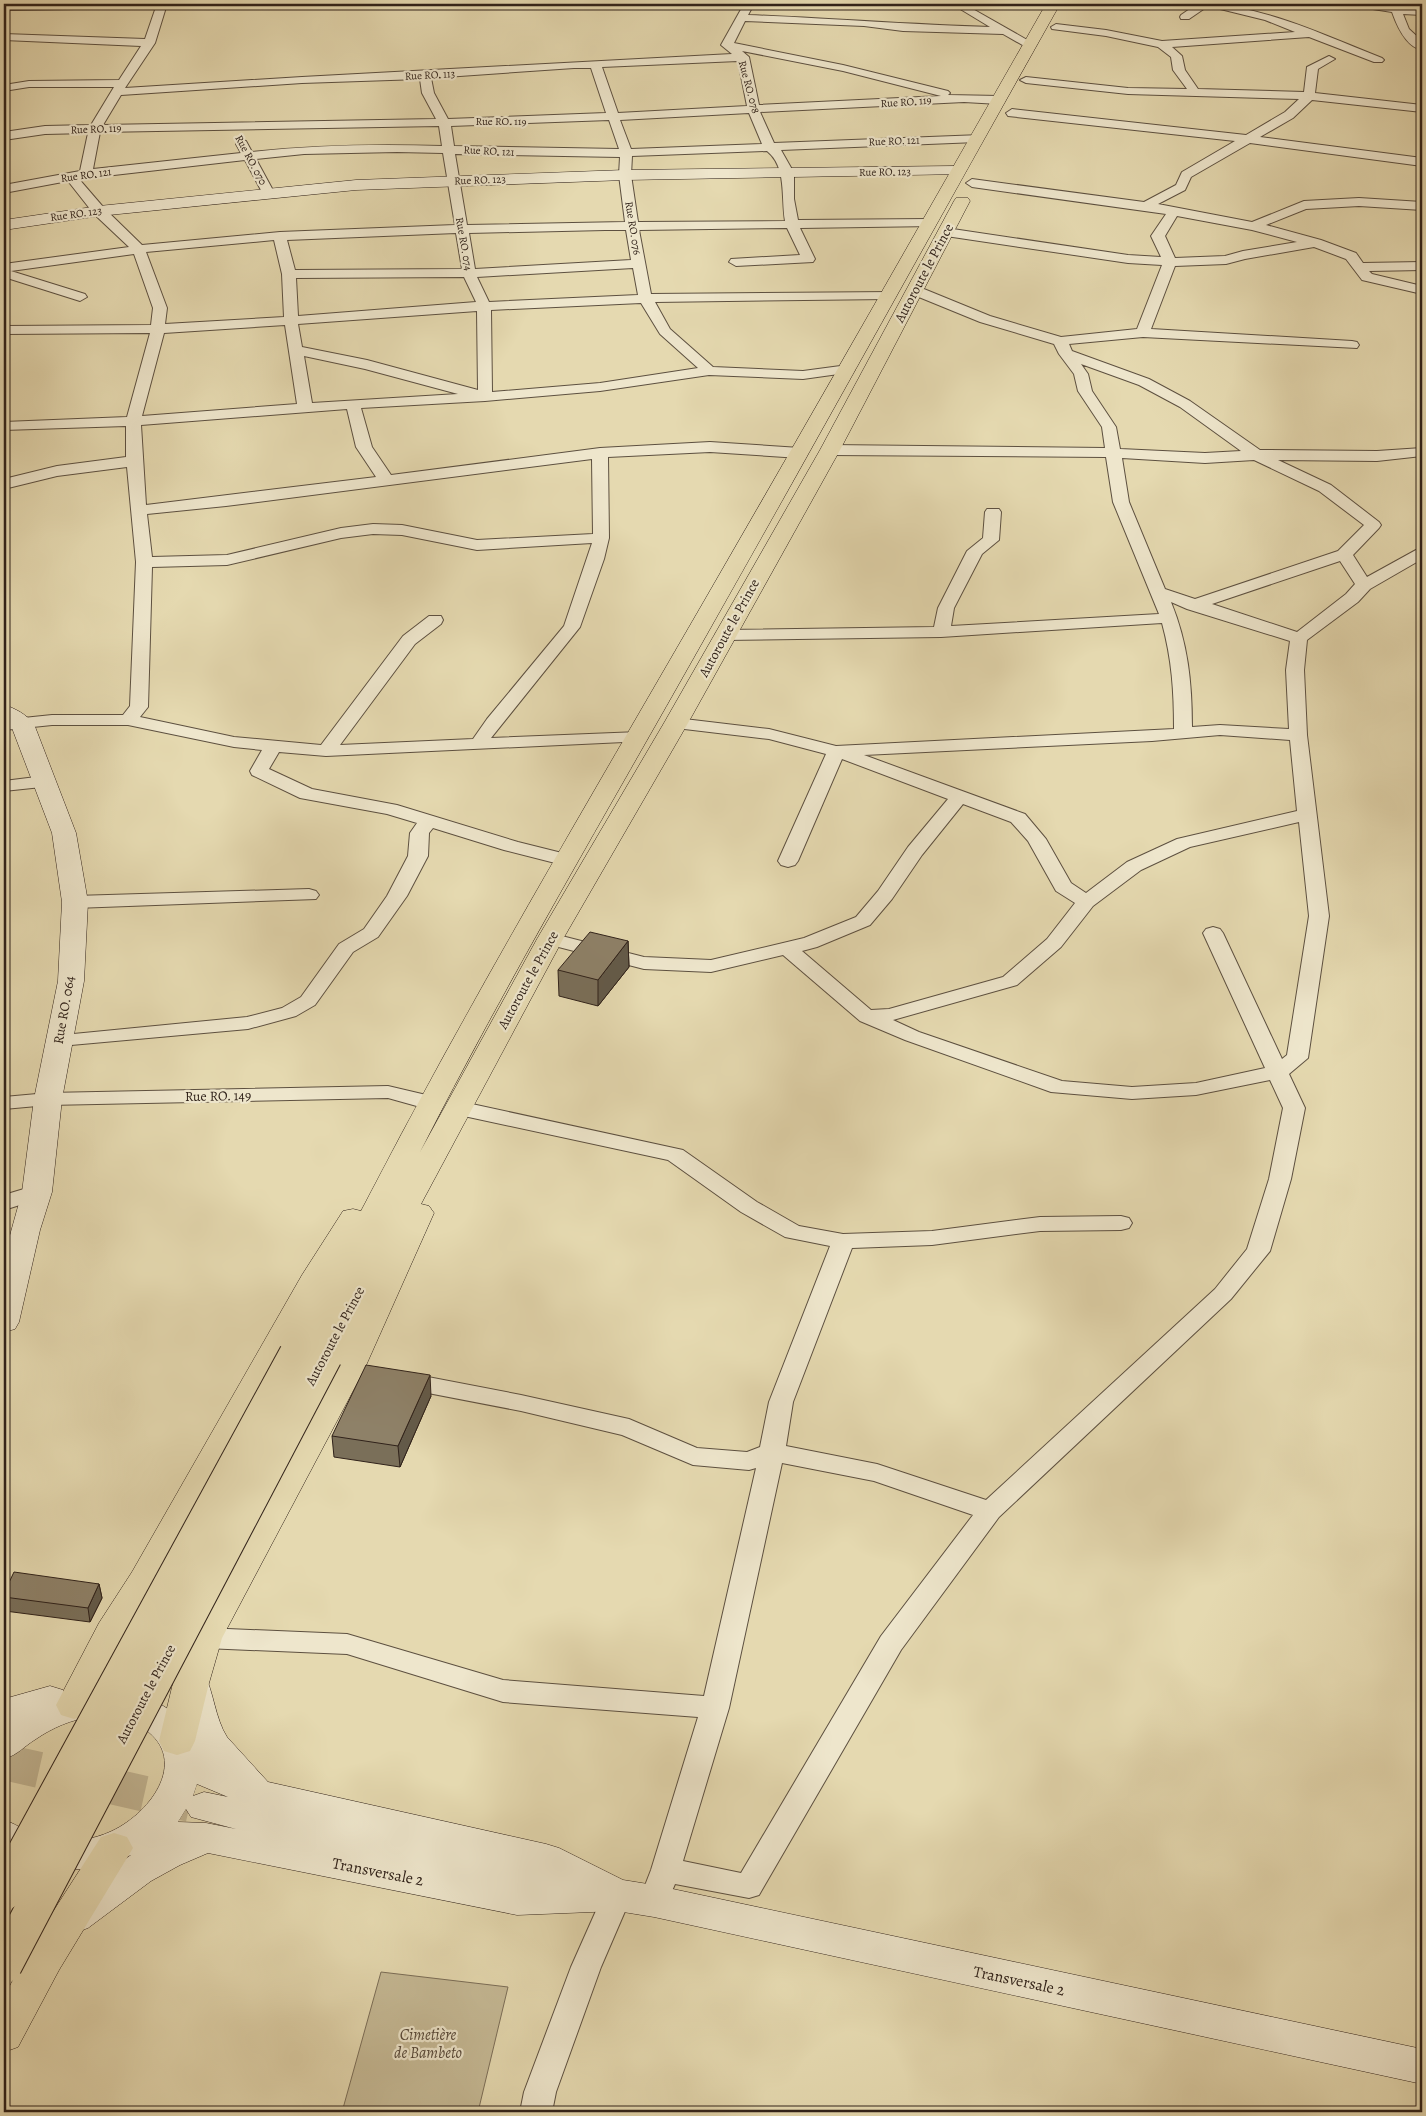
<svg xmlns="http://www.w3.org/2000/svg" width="1426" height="2116" viewBox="0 0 1426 2116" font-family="Alegreya,serif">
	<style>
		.green { fill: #c6ba96; stroke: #7b6e58 }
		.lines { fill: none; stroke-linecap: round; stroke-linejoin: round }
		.secondary-tunnel { stroke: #c1b492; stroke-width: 36; stroke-dasharray: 36 18; stroke-linecap: butt }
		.street-casing { stroke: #5d5040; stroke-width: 2 }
		.secondary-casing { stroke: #30221a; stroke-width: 1 }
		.primary-casing { stroke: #30221a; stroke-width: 1 }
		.street { fill: #eee6cc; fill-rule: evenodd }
		.secondary { fill: #eee6cc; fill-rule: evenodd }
		.primary { fill: #e5d9b0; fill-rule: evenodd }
		.primary-bridge-far1-casing { stroke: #30221a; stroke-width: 29; stroke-linecap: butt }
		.primary-bridge-casing { stroke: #30221a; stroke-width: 38; stroke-linecap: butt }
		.primary-bridge-far1 { stroke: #e5d9b0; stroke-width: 28 }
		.primary-bridge { stroke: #e5d9b0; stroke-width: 36 }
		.wall { fill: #7a6f59; stroke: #30221a }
		.shaded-wall { fill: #635a49; stroke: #30221a }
		.building { fill: #8e8168; stroke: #30221a }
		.labels { text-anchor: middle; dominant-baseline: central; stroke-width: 4.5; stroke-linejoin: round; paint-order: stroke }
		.far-street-label { font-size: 11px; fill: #30221a; stroke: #eee6cc }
		.street-label { font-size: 14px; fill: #30221a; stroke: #eee6cc }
		.near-street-label { font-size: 16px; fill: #30221a; stroke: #eee6cc }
		.near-park-label { font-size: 16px; font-style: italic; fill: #564839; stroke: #eee6cc }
	</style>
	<rect width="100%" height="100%" fill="#e5d9b0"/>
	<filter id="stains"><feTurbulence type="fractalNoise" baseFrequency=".004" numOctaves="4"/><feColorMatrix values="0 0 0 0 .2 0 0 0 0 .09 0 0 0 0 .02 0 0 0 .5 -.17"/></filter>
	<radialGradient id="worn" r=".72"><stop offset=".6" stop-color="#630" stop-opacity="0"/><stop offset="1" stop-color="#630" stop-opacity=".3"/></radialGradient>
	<polygon class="green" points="381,1972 508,1987 478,2112 342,2112"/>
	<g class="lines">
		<polyline class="secondary-tunnel" points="4,1762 190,1804"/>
		<g class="street-casing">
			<g id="street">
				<polygon points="4,4 80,4 81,6 76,9 4,10"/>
				<path d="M157 4H167L155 43 125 88 302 77 732 54 721 45 744 4H754L748 15C829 18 910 25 990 27L952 4H964L1036 45 1030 48 1026 47 1003 34 903 31 864 26 745 21 734 43 843 65 948 91 950 93 948 95 999 96 1005 100 999 104 964 102 760 112 774 143 981 135 983 138 977 142 781 150 794 173V199L798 220 929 219 935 223 934 226 800 228 815 259 813 262 736 266 729 262 731 259 800 255 787 228 639 230 651 294 893 292 895 295 888 299 655 302 670 329 713 367 803 371 848 365 853 366 855 369 853 372 803 379 709 375 600 391 485 401 361 408 372 447 391 475 600 448 710 442 800 448 805 450 808 453 805 456 800 458 710 452 608 457 609 538 604 559 580 627 491 738 639 732 645 733 648 737 645 741 326 756 279 752 269 769 312 789 397 805 518 842 574 856 577 860 574 864 567 866 504 850 433 828 429 833 428 856 407 896 378 937 353 952 315 1005 296 1016 248 1029 60 1046 53 1044 49 1040 53 1036 247 1017 282 1008 301 997 339 944 364 929 387 896 408 856 410 833 417 823 387 814 300 798 252 775 250 771 262 750 234 747 128 725H52L4 730V720L52 715H123L130 706 136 562 127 467 57 476 4 489V479L57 466 126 457V426L4 430V422L127 417 150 333 4 334V326L151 325 153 308 134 254 11 271 85 294 87 297 80 301 4 277V264L129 247 94 214 68 181 4 193V185L80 171 88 133 45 134 4 140V132L45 126 91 125 114 87H29L4 91V85L29 81 119 80 141 46 4 40V34L145 39ZM742 51 843 71 941 96 759 105 749 57ZM738 61 747 106 618 113 602 67ZM574 68H591L606 113 448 119 434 93 431 78ZM420 79 422 93 436 119 103 125 121 95 302 83ZM749 113 762 144 631 149 620 120ZM609 120 619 149 454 146 451 126ZM439 126 442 146C378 144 316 145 252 152L246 141 242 140 236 144 241 153 93 169 100 132ZM767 151C787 167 781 197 785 221L638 222 631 175 632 156ZM397 152 443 153 455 225 280 232 142 245 104 208 79 179 245 160 263 194 269 198 275 194 256 159 304 154ZM455 154 620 157 619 175 625 222 467 225ZM605 230H626L631 260 475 269 469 233ZM456 233 462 269 295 270 287 240ZM274 240 282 274 284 317 165 324 167 308 146 252ZM633 268 638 295 489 302 477 277ZM464 277 476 302 298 316 296 278ZM641 303 660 334 698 368 600 383 492 392 491 310ZM477 311 478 390 367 360 302 347 298 324ZM285 325 297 404 142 416 164 333ZM304 356 365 369 458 394 312 403ZM347 409 356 447 376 477 146 505 141 425ZM592 459 593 534 477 540 402 525 373 524 341 528 227 555 152 557 147 514 226 506ZM373 534 402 535 477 550 592 543 564 626 487 719 473 739 340 745 415 644 441 624 443 620 441 616H429L403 636 321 745 234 737 140 717 148 707 152 567 227 565 341 538Z"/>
				<polygon points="630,4 724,4 719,7 634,9 630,8 629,6"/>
				<path d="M1197 4C1262 4 1323 35 1382 58L1384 60 1382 62H1374L1309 37 1172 47 1182 56 1185 70 1198 89 1304 92 1307 67 1329 56 1335 59 1318 69 1315 93 1422 105V112L1312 100 1293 118 1260 137 1422 158V166L1250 143 1191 177 1185 190 1158 204 1252 222 1304 201 1359 198 1422 202V210L1359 206 1306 209 1266 225 1321 240 1356 253 1363 263 1422 262V270L1369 271 1372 274 1422 286V294L1362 280 1346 259 1314 247 1245 259 1226 264 1175 266 1151 329 1352 341 1357 342 1359 345 1357 348 1143 337 1069 344 1072 351 1149 379 1190 401 1260 450 1377 451 1422 448V456L1377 461 1278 460 1331 485 1379 522 1381 525 1379 528 1353 555 1367 577 1416 550 1422 548V559L1370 589 1358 602 1307 640 1304 670 1307 735 1329 916 1308 1058 1289 1074 1305 1108 1291 1179 1270 1251 1231 1299 999 1517 901 1650 759 1895 749 1898 675 1884 664 1910 654 1913 644 1910 639 1901 651 1870 698 1717 503 1702 347 1654 205 1648 195 1645 191 1638 195 1631 205 1628 347 1634 503 1680 704 1696 756 1468 749 1470 693 1465 622 1435 521 1411 402 1388 393 1386 390 1380 393 1374 402 1372 521 1395 629 1419 697 1448 747 1452 760 1447 769 1402 830 1246 785 1237 741 1212 668 1160 450 1113 447 1108 450 1103 458 1101 683 1150 757 1202 799 1226 843 1234 932 1231 1040 1217 1121 1216 1129 1218 1132 1223 1129 1228 1121 1230 1040 1231 932 1245 852 1248 793 1402 786 1446 877 1464 986 1500 1215 1289 1247 1249 1269 1179 1283 1108 1270 1080 1196 1095 1132 1099 1051 1092 905 1040 860 1021 783 955 711 972 644 969 543 943 540 939 543 935 550 933 644 957 711 960 804 938 856 917 878 891 908 847 948 799 842 759 798 861 795 865 788 867 781 865 778 861 826 754 769 739 676 728 670 727 667 723 670 719 676 718 769 729 836 746 1174 729C1174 691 1172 660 1162 623L941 637 724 640 718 639 715 635 718 631 724 630 934 627 938 608 967 551 983 538 985 512 987 509H999L1001 512 999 540 982 554 954 608 951 626 1159 614 1113 502 1106 457 830 455 825 453 822 450 825 447 830 445 1105 448 1102 427 1078 391 1074 374 1059 354 1054 344 980 322 909 293 907 290 914 286 919 287 990 316 1061 337 1137 329 1162 265 1128 263 946 236 939 232 946 228 1128 255 1161 257 1151 236 1166 214 972 187 966 183 972 179 1144 202 1176 185 1182 172 1235 141 1008 116 1006 113 1012 109 1246 135 1285 112 1299 99 1128 94 1026 83 1020 80 1026 77 1128 88 1187 89 1173 70 1171 57 1158 47 1106 36 1052 29 1051 27 1056 24 1106 30 1162 41 1295 32 1265 20 1208 6 1189 19H1181L1180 17 1181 15ZM1177 216 1252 230 1297 242 1243 251 1225 256 1175 258 1165 236ZM1081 364 1139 385 1180 407 1241 451 1205 453 1120 449 1116 427 1092 391 1088 374ZM1122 458 1205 463 1254 460 1319 491 1364 525 1338 551 1195 599 1165 589 1129 502ZM1340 561 1355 584 1346 594 1297 632 1212 604ZM1171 602 1187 609 1290 641 1286 670 1289 729 1220 725 1192 727C1192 682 1188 644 1171 602ZM1220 735 1290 740 1297 811 1177 839 1127 862 1086 893 1071 883 1046 839 1025 814 864 755 1152 741ZM963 804 1011 822 1028 841 1056 891 1075 903 1047 939 1003 977 889 1009 871 1010 802 951 817 947 870 925 892 899 922 855ZM1299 822 1309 916 1287 1055 1282 1059 1223 933 1220 929 1213 927 1206 929 1203 933 1265 1068 1196 1083 1132 1087 1062 1081 919 1032 893 1020 1017 985 1061 947 1093 906 1141 870 1190 847ZM782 1463 874 1481 973 1515 881 1636 741 1873 683 1861 729 1708Z"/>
				<path d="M1355 4H1378L1422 9V15L1403 14 1409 29 1422 41V50C1406 47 1397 26 1392 12L1360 7Z"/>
				<polygon points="44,776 51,778 53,782 51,786 4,791 4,781"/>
				<polygon points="309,889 316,891 319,895 316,899 75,908 68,906 65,902 68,898 75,896"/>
				<polygon points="388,1086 439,1098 442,1103 439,1108 431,1110 388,1098 48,1105 4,1109 4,1097 48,1093"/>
				<polygon points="37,1185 45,1187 48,1192 45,1197 4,1210 4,1195"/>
				<polygon points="617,1883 627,1886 632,1895 601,1967 556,2092 552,2112 520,2112 524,2092 571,1967 607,1886"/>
			</g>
		</g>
		<g class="secondary-casing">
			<g id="secondary">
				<polygon points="958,166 964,168 966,171 964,174 625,180 356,190 99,216 4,230 4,220 99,206 356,180 625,170"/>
				<path d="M4 705C15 708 27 715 34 724L76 833 88 902 84 981 62 1099 52 1192 40 1230 19 1322 15 1329 4 1332V1257L22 1192 34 1099 58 981 62 902 52 833 12 728 4 722Z"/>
				<path d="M191 1669 204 1673C214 1693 215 1718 227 1737L268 1782 546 1844 559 1848 623 1880 654 1885 1422 2049V2084L654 1917 617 1911 517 1915 208 1853 180 1865 151 1881 88 1928 74 1933 60 1928 55 1917 60 1906 131 1855C89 1873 45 1877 4 1855V1820C20 1825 32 1837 49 1840 70 1843 93 1840 112 1831 152 1812 192 1757 140 1726 125 1717 109 1715 92 1717 72 1719 52 1728 36 1739 23 1747 19 1754 4 1759V1699L50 1686 63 1690 65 1695C108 1684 154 1690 185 1724L173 1683 178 1673ZM197 1784 228 1797 204 1792 193 1796ZM186 1809 191 1817 236 1829 206 1823 178 1822Z"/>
			</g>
		</g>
		<g class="primary-casing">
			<g id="primary">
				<path d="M1046 4H1060C940 217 822 431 702 643 607 812 508 979 420 1152L537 939 664 723 820 450 954 201 956 198H968L970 201 840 450 688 723 563 939 421 1204 429 1206 434 1213 364 1370 222 1638 209 1683 195 1741 190 1751 177 1755 164 1751 159 1741 173 1683 188 1638 336 1362 324 1367 313 1363 310 1358 299 1361 287 1356 156 1590 126 1638 87 1715 74 1719 61 1715 56 1705 99 1623 132 1572 302 1275 343 1211 353 1209 361 1211C468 1004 587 804 703 603 818 404 932 204 1046 4Z"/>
				<polygon points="114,1833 127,1837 133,1848 59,1970 18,2047 4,2052 4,1997 31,1946 101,1837"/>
			</g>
		</g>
		<use href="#street" class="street"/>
		<use href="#secondary" class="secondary"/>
		<use href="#primary" class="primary"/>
		<g class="primary-bridge-far1-casing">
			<polyline id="primary-bridge-far1" points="296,1356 299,1351"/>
		</g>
		<g class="primary-bridge-casing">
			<g id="primary-bridge">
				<polyline points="4,1892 297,1355"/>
				<polyline points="4,1965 324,1356"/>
			</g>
		</g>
		<use href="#primary-bridge-far1" class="primary-bridge-far1"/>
		<use href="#primary-bridge" class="primary-bridge"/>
	</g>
	<g class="wall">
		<polygon points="628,941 629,967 598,1006 559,996 558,970"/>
		<polygon points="431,1396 400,1467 334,1457 332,1436"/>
		<polygon points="99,1584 102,1598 90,1622 5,1611 4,1604 4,1593"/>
	</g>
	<g class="shaded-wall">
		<polygon points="628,941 629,967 598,1006 598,980"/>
		<polygon points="430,1375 431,1396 400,1467 398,1446"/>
		<polygon points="99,1584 102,1598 90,1622 88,1608"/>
	</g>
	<g class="building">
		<polygon points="590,932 628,941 598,980 558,970"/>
		<polygon points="366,1365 430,1375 398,1446 332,1436"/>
		<polygon points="14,1572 99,1584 88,1608 4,1597 4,1593"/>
	</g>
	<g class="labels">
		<g class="far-street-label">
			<text transform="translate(430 75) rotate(-3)">Rue RO. 113</text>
			<text transform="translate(749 87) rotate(75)">Rue RO. 078</text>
			<text transform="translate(906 102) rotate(-4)">Rue RO. 119</text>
			<text x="501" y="121">Rue RO. 119</text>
			<text transform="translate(96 129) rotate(-2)">Rue RO. 119</text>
			<text transform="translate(894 141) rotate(-2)">Rue RO. 121</text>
			<text transform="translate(489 151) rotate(3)">Rue RO. 121</text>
			<text transform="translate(251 160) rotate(62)">Rue RO. 070</text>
			<text transform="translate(885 172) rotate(-1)">Rue RO. 123</text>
			<text transform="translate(86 175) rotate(-8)">Rue RO. 121</text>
			<text transform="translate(480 180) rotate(-2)">Rue RO. 123</text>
			<text transform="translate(76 214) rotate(-8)">Rue RO. 123</text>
			<text transform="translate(633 228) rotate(81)">Rue RO. 076</text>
			<text transform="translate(464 244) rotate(80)">Rue RO. 074</text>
		</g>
		<g class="street-label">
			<text transform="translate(924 273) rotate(-62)">Autoroute le Prince</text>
			<text transform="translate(729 628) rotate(-61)">Autoroute le Prince</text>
			<text transform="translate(528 980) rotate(-61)">Autoroute le Prince</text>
			<text transform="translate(64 1010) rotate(-80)">Rue RO. 064</text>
			<text transform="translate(218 1096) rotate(-1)">Rue RO. 149</text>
			<text transform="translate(335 1336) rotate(-62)">Autoroute le Prince</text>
			<text transform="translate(146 1694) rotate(-62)">Autoroute le Prince</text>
		</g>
		<g class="near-street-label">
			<text transform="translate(378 1872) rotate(11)">Transversale 2</text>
			<text transform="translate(1019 1981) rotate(12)">Transversale 2</text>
		</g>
		<g class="near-park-label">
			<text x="428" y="2035">Cimetière<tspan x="428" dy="18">de Bambeto</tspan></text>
		</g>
	</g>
	<rect width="1426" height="2116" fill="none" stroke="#e5d9b0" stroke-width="20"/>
	<rect x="5" y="5" width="1416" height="2106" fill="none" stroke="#30221a" stroke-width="2.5"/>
	<rect x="10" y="10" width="1406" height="2096" fill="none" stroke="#30221a"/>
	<rect width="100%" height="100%" filter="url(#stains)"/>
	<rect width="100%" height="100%" fill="url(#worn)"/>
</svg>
